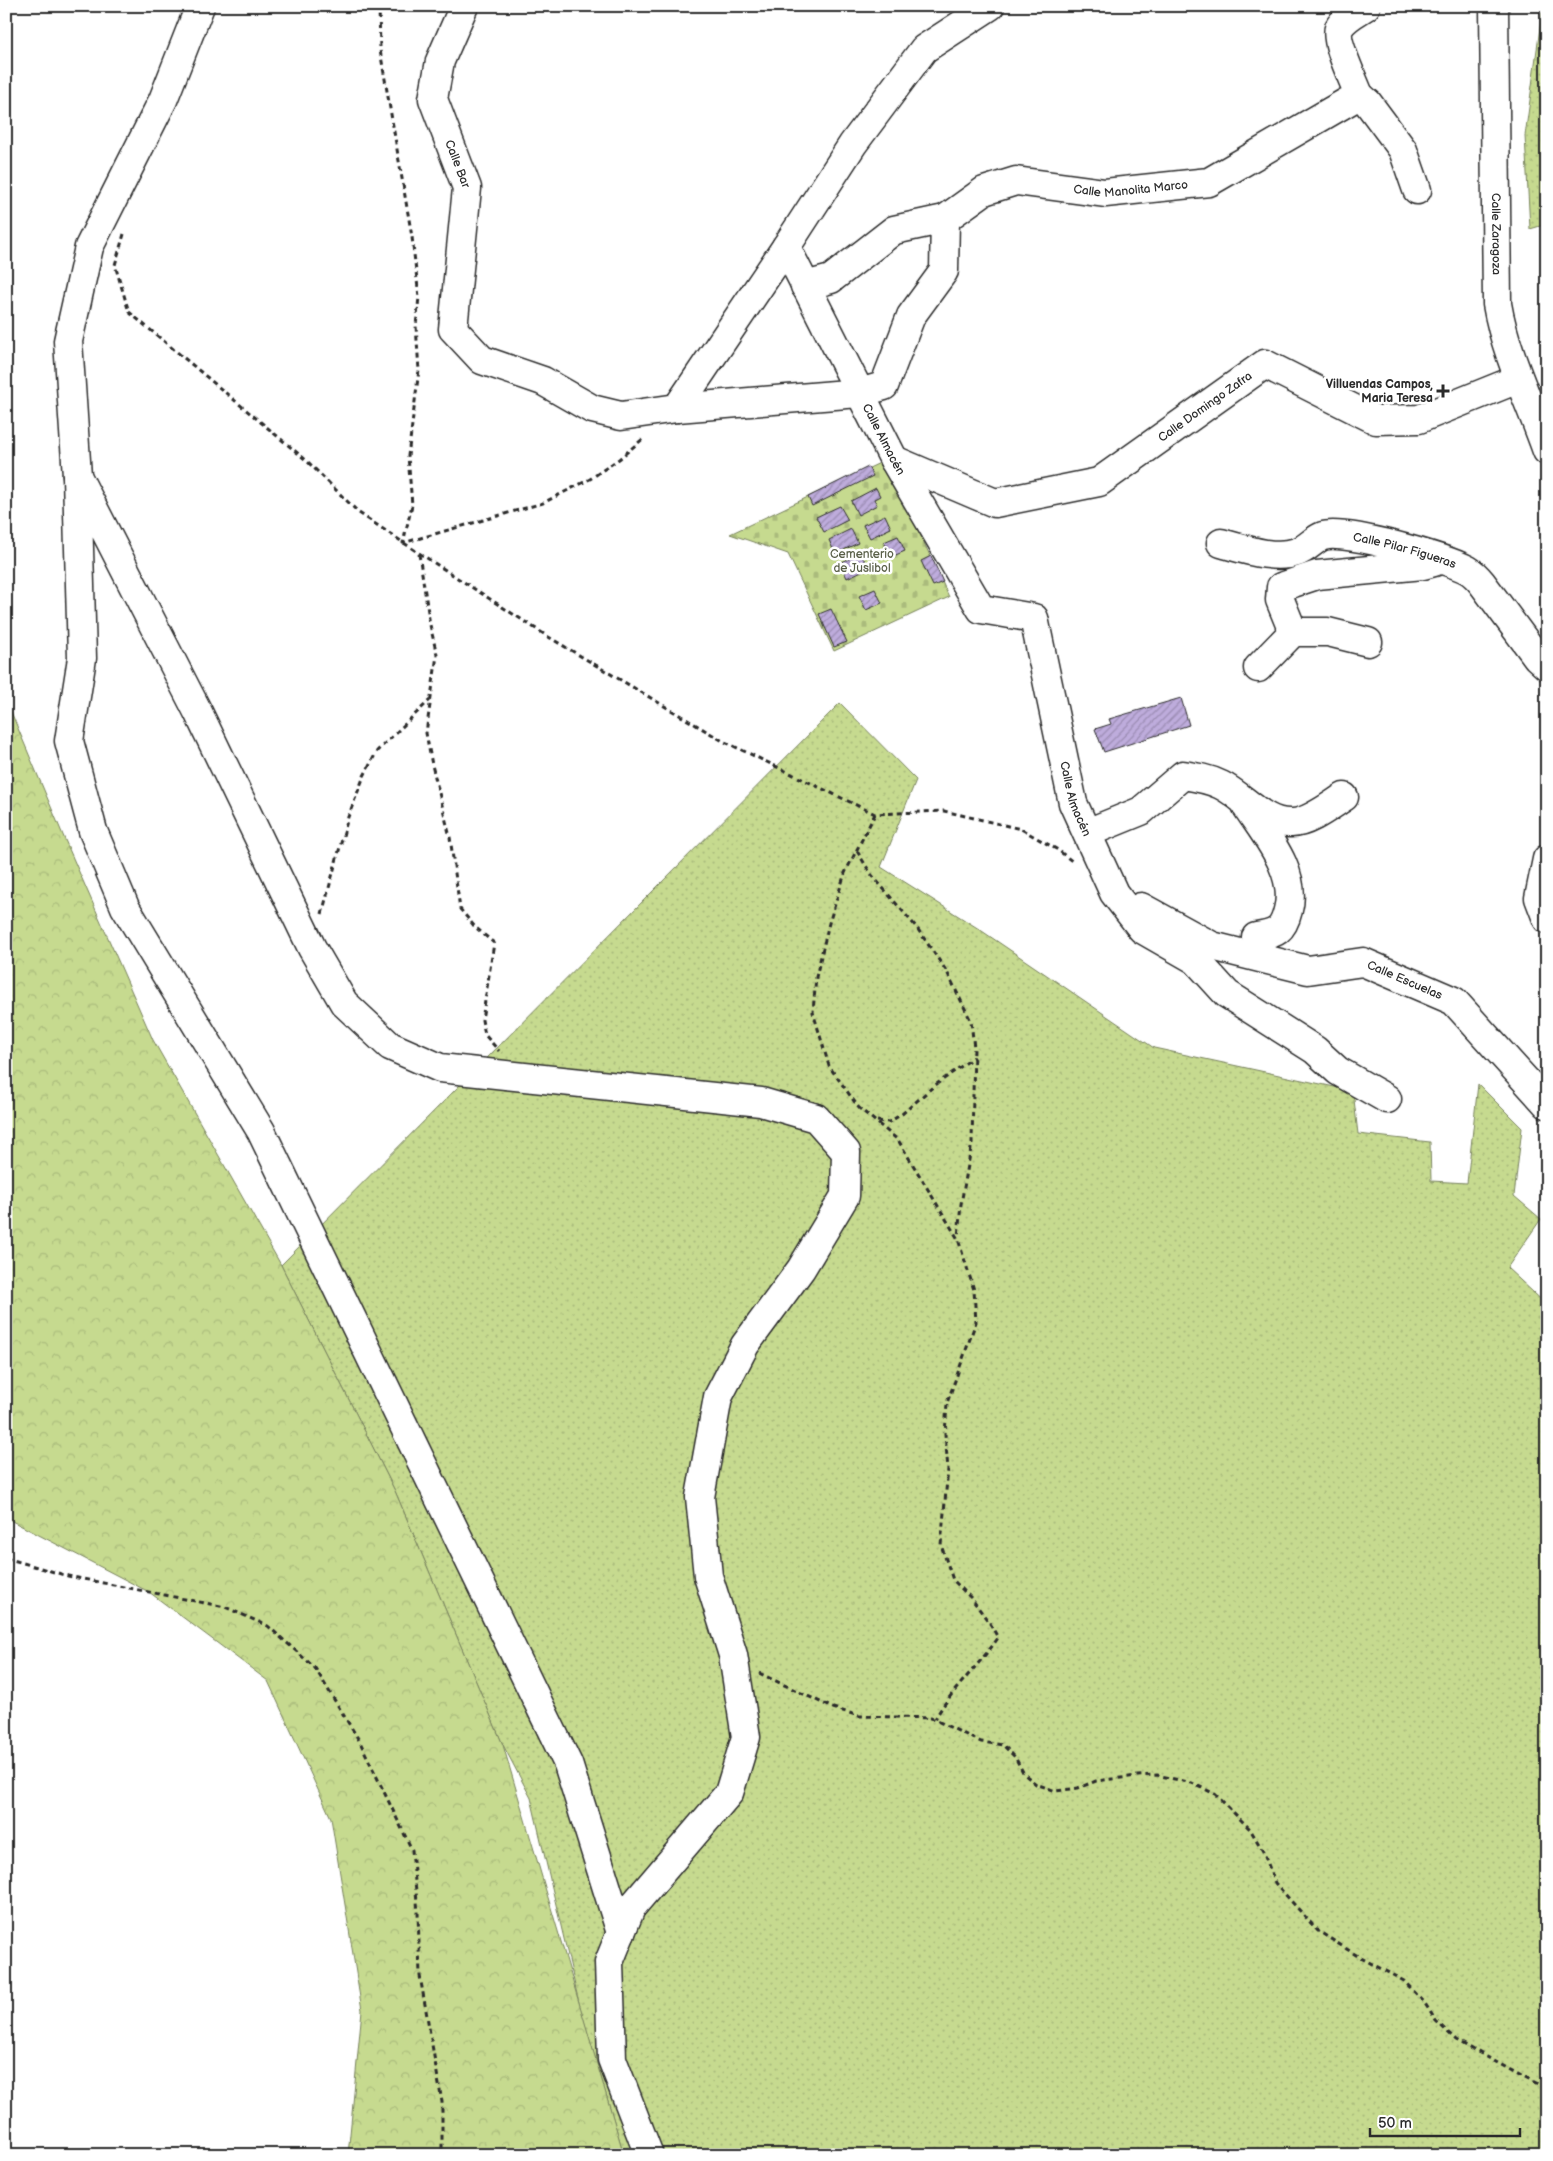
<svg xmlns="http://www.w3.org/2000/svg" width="1553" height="2161" viewBox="0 0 1553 2161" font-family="'Balsamiq Sans',sans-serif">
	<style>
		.grass { fill: url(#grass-dots); stroke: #78825d }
		.forest { fill: url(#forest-crowns); stroke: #78825d }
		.cemetery { fill: url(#cemetery-stones); stroke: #78825d }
		.building { fill: url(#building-hatch); stroke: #2b2b2b }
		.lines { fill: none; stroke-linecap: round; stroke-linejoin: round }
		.minor-casing { stroke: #2b2b2b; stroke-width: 31 }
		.path { stroke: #2b2b2b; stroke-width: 3; stroke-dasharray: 5 4; stroke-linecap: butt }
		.minor { stroke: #fff; stroke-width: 28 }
		.poi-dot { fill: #2b2b2b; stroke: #fff; stroke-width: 2 }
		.labels { text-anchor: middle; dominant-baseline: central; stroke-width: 5; stroke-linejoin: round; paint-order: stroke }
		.street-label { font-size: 12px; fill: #2b2b2b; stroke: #fff }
		.poi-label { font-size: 12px; font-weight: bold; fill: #2b2b2b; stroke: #fff; text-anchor: end }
		.park-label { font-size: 12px; fill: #5a6049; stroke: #fff }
	</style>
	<defs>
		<pattern id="grass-dots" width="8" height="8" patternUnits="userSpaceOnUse" patternTransform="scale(1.25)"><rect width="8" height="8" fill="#c6da8f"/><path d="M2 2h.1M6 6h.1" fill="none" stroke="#aabb7c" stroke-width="1.8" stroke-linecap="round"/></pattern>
		<pattern id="forest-crowns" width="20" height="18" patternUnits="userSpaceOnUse" patternTransform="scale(1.25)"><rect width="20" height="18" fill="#c6da8f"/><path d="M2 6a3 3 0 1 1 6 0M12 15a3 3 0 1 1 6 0" fill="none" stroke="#aabb7c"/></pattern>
		<pattern id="cemetery-stones" width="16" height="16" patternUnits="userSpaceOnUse" patternTransform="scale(1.25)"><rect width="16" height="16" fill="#c6da8f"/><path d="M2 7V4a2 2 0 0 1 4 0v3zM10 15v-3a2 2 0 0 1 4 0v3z" fill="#aabb7c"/></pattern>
		<pattern id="building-hatch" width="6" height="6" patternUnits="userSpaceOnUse" patternTransform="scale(1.25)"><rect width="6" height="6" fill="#beacdc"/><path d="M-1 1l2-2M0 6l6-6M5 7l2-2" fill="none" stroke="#9b8cb3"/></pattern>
	</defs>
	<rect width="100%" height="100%" fill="#fff"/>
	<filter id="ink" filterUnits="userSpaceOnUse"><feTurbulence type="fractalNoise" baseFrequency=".02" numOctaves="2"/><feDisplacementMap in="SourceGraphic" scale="10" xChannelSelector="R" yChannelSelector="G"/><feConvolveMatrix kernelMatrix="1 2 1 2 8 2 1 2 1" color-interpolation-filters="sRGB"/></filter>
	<g filter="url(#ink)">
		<g class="grass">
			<polygon points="1543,6 1547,6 1547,224 1530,229 1525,136"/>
			<polygon points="840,703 916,780 881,867 979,929 1154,1048 1353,1091 1358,1134 1430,1142 1431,1181 1467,1183 1478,1084 1522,1128 1514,1196 1541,1219 1507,1268 1547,1305 1547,2155 624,2155 580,2007 531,1798 503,1745 395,1491 281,1265"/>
		</g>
		<polygon class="forest" points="6,700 65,840 153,1040 281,1265 395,1491 503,1745 624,2155 348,2155 362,2010 331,1818 268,1681 149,1592 6,1518"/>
		<polygon class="cemetery" points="886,460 949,597 834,651 788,554 730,534"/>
		<g class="building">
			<polygon points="868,467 873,476 812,506 808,497"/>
			<polygon points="876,488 880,496 874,499 877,505 858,515 851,501"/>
			<polygon points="840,506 848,520 824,532 816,517"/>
			<polygon points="885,515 891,528 870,538 863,525"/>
			<polygon points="851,529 858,543 835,554 829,540"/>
			<polygon points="898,536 905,551 891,557 884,542"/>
			<polygon points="861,553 868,568 847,578 840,563"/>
			<polygon points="931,556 943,582 933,586 921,561"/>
			<polygon points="875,589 882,603 866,610 859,596"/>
			<polygon points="831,609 847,642 834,647 819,614"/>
			<polygon points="1181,698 1189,725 1104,752 1095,729 1111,724 1109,719"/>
		</g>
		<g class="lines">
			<g class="minor-casing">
				<g id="minor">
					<polyline points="200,6 163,100 89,247 68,341 77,476 82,658 69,741 93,831 125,907 261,1131 568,1764 621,1933"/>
					<path id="s1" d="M464 6 440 61 433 99 467 188 453 329 482 360 543 381 592 409 621 416 677 408 859 393 884 386 911 316 944 271 945 219"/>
					<path id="s2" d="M990 6 924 49 853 144 786 247 894 460 981 609 1034 618 1073 803 1114 893 1142 929 1196 960 1227 994 1315 1050 1338 1071 1387 1099"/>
					<path id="s3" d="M1494 6 1497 304C1506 356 1530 402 1547 451"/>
					<polyline points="1359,95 1368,103 1403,150 1417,190"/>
					<path id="s4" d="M805 286 831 279 894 230 945 219 984 191 1016 181 1105 193 1209 182 1359 95C1354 81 1334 41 1339 28 1344 18 1357 12 1366 6"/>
					<polyline points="677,408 786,247"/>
					<path id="s5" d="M894 460 995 503 1099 482 1265 364 1376 420 1419 419 1518 379"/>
					<polyline points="77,476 198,712 312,948 344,1003 390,1046 440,1068 761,1102 816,1118 846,1152 845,1196 801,1269 745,1345 718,1397 700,1497 708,1576 733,1655 746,1737 729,1793 631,1908 609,1962 612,2059 649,2155"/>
					<path id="s6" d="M1221 543C1244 549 1274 560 1297 552 1307 549 1314 539 1323 536 1346 529 1445 558 1468 570 1473 573 1478 578 1482 583L1537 657 1547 666"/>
					<polyline points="1293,632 1280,600 1281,587 1317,575 1423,565 1434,562"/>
					<polyline points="1258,668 1293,632 1328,632 1368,642"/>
					<path d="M1247 807C1266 836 1298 873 1288 910 1283 931 1276 934 1256 937"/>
					<path d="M1087 833 1141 811 1183 775C1196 777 1209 779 1221 785 1244 796 1264 825 1292 823 1308 823 1330 806 1344 797"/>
					<polyline points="1547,859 1539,898 1547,919"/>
					<path id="s7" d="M1141 907 1212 946 1308 970 1363 962 1454 1001 1547 1104"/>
				</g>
			</g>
			<g class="path">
				<polyline points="379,6 380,50 412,237 419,297 416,326 419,370 408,456 412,505 403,543 543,503 590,479 619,459 645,437"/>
				<polyline points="124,234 115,265 129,312 306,460 359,513 419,553 547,636 723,741 875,814 944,811 1021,829 1058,850 1073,862"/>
				<polyline points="419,554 430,625 437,655 426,733 432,765 450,837 460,909 475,927 494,943 482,1020 485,1035 499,1051"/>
				<path d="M875 814 845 873 829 923 816 977 813 1012 829 1066 859 1108 898 1140 958 1239 974 1290 976 1322 947 1403 945 1434 948 1469 941 1545 953 1580 971 1598 991 1625 998 1638C978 1667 951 1690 935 1719"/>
				<polyline points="857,851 871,874 917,928 947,972 971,1021 974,1048 972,1143 961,1204 958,1237"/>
				<polyline points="322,914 348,817 364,776 377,751 430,700"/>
				<polyline points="877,1121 889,1122 902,1114 934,1086 974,1057"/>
				<polyline points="6,1558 68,1576 225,1607 268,1626 315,1668 360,1742 412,1850 418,1912 420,1976 442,2102 442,2155"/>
				<polyline points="759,1673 833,1708 859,1716 931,1718 981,1742 1003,1745 1015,1757 1024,1774 1036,1784 1056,1791 1078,1788 1096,1781 1137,1776 1157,1775 1192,1783 1215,1794 1250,1829 1264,1853 1275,1883 1318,1931 1361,1958 1404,1981 1424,2002 1436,2021 1456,2040 1547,2090"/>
			</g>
			<use href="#minor" class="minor"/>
		</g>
	</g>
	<path class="poi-dot" d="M1440.5 383.5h5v5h5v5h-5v5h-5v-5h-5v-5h5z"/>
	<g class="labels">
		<g class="street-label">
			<text stroke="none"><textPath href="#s1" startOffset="168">Calle Bar</textPath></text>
			<text stroke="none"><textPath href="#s4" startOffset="356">Calle Manolita Marco</textPath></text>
			<text stroke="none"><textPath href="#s3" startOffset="228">Calle Zaragoza</textPath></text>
			<text stroke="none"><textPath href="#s5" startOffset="346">Calle Domingo Zafra</textPath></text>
			<text stroke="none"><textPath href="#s2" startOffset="536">Calle Almacén</textPath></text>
			<text stroke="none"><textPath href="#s6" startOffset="192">Calle Pilar Figueras</textPath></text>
			<text stroke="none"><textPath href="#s2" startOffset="971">Calle Almacén</textPath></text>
			<text stroke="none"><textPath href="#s7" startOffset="281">Calle Escuelas</textPath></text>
		</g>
		<g class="poi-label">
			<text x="1433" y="384">Villuendas Campos,<tspan x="1433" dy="14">Maria Teresa</tspan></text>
		</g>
		<g class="park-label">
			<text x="862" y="554">Cementerio<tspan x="862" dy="14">de Juslibol</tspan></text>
		</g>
	</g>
	<rect width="1553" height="2161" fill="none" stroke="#fff" stroke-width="25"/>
	<rect x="12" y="12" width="1528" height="2136" fill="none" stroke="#2b2b2b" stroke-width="2" filter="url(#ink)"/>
	<path d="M1370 2128v8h150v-8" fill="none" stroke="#2b2b2b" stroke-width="2.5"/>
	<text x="1378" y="2128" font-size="15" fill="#2b2b2b" stroke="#ffffff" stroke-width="4" paint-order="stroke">50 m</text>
</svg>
